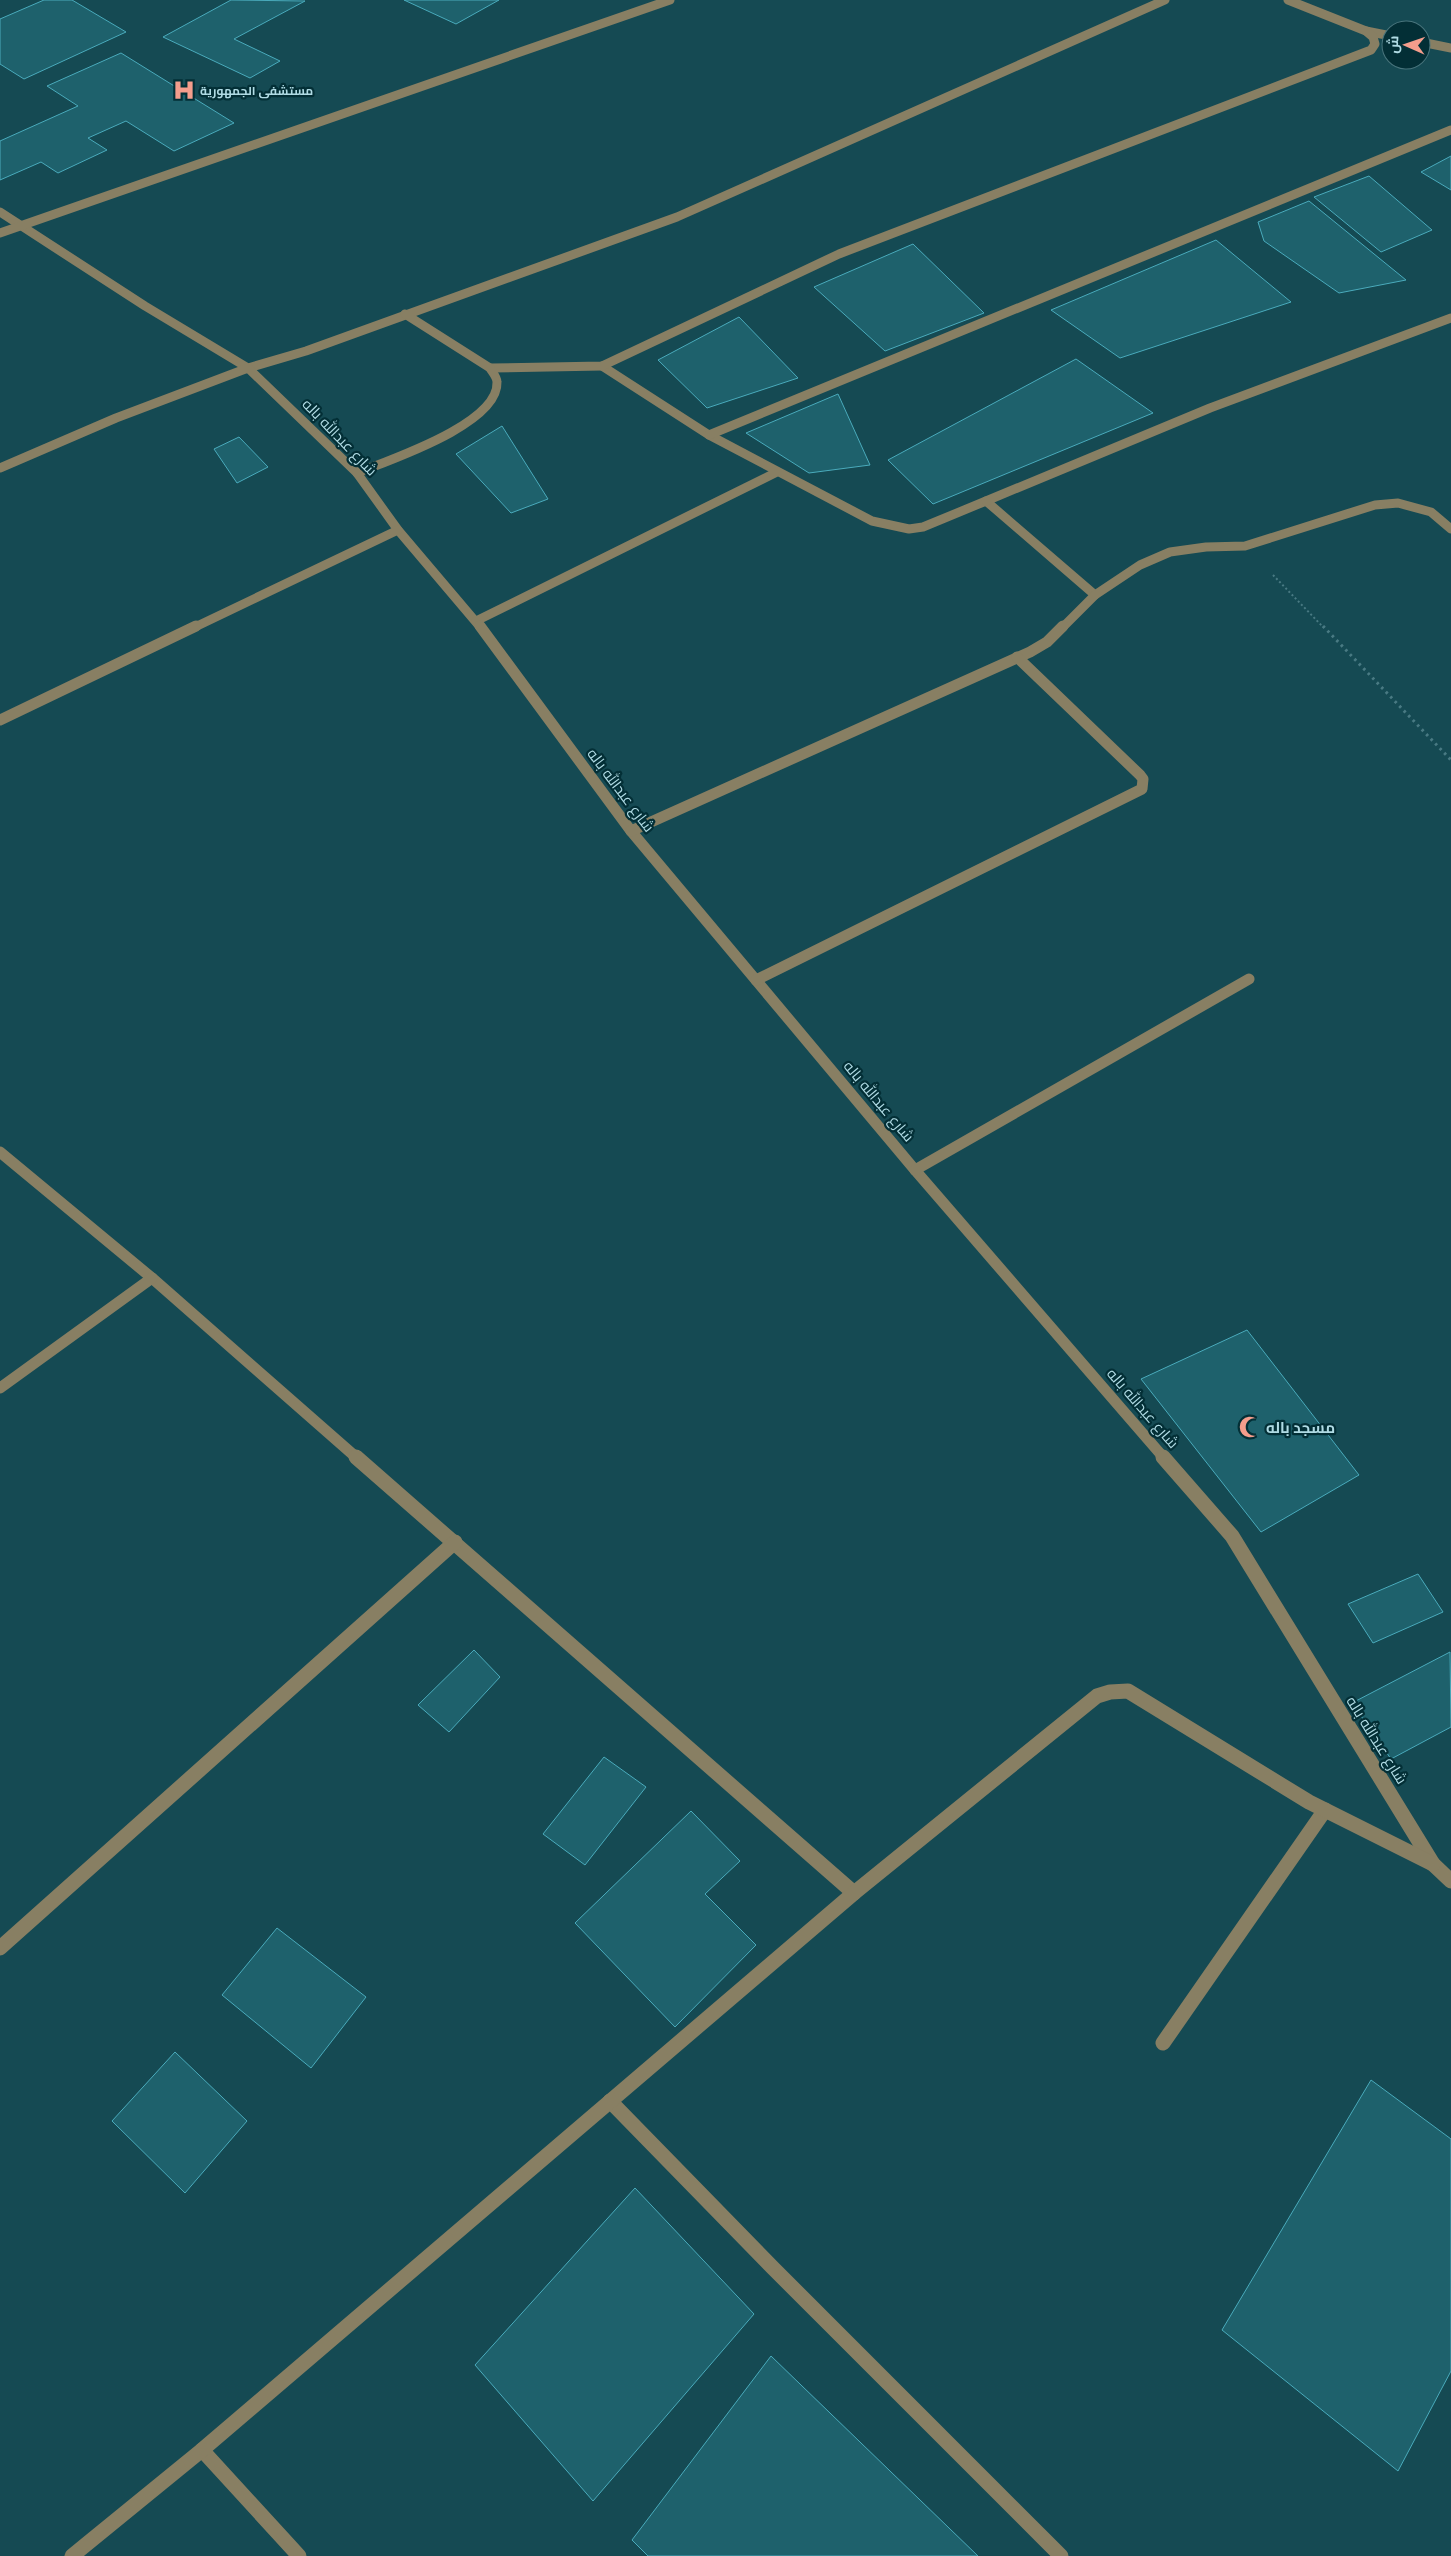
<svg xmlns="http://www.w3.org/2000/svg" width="1451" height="2556" viewBox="0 0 1451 2556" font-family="Inter,Cairo,sans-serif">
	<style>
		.building { fill: #1e616c; stroke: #4aabbc }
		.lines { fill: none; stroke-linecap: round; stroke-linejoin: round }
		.path-far1 { stroke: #497a83; stroke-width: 2; stroke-dasharray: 2 2.5; stroke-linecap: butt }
		.path { stroke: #497a83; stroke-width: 3; stroke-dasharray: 2.5 4; stroke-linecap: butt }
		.minor-far2 { stroke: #887f63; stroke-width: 9 }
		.minor-far1 { stroke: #887f63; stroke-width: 11 }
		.minor { stroke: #887f63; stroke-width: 15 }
		.labels { text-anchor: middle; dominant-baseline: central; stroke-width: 4.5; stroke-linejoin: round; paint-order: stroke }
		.far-poi-label { font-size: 12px; font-weight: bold; fill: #b0dbe4; stroke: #032f36; text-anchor: start }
		.street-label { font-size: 15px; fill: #b0dbe4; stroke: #032f36 }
		.poi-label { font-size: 15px; font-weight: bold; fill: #b0dbe4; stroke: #032f36; text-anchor: start }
	</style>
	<rect width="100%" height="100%" fill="#154a53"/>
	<g class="building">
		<polygon points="44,0 72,0 126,32 24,79 0,64 0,19"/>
		<polygon points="231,0 305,1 234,39 280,61 250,78 163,37"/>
		<polygon points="404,0 499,0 456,24"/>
		<polygon points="121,53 234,123 174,151 126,121 88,138 107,150 58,173 41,162 0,180 0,141 78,106 47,86"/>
		<polygon points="1451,156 1451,190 1421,172"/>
		<polygon points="1369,176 1432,230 1381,252 1314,197"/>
		<polygon points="1309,201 1406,280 1339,293 1264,241 1258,222"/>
		<polygon points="1216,240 1291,302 1120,358 1051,310"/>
		<polygon points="913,244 984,313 885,351 814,287"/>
		<polygon points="739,317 798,378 707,408 658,360"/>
		<polygon points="1076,359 1153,413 933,504 888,460"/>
		<polygon points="838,394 870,465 809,473 746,433"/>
		<polygon points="502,426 548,499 511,513 456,454"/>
		<polygon points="239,437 268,467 237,483 214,449"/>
		<polygon points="1247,1330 1359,1475 1261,1532 1141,1379"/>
		<polygon points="1418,1574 1443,1612 1373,1643 1348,1604"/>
		<polygon points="474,1650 500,1677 449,1732 418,1705"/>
		<polygon points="1450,1652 1451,1727 1391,1759 1352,1703"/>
		<polygon points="604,1757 646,1787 585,1865 543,1834"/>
		<polygon points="691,1811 740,1861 705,1894 756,1945 675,2027 575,1923"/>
		<polygon points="277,1928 366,1997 311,2068 222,1995"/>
		<polygon points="175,2052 247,2121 185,2193 112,2121"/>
		<polygon points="1371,2080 1451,2139 1451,2371 1398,2471 1222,2330"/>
		<polygon points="635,2188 754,2314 593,2501 475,2365"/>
		<polygon points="771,2356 978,2556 648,2556 632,2540"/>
	</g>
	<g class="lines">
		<polyline class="path-far1" points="1273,575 1324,628"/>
		<polyline class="path" points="1323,626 1451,760"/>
		<g class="minor-far2">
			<polyline points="1366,31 1391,36"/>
			<polyline points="1421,42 1451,48"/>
			<polyline points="0,212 145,306 248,368 306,351 677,217 1165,0"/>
			<polyline points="0,233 670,0"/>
			<polyline points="602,366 709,435 872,521 909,529 923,527 986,501 1095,595"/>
			<polyline points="490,368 602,366 839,254 1371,50 1375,44 1373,37 1366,31 1288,0"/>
			<polyline points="709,435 1451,130"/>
			<polyline points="0,468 116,418 248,368 357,473 398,530 481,628"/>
			<path d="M357 473C389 460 499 424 497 382 497 377 492 372 490 368L405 314"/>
			<polyline points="986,501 1210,408 1451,318"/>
			<polyline points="476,621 777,472"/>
			<polyline points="193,628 398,530"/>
			<polyline points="1062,628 1095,595 1140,565 1170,552 1206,547 1245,546 1375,505 1398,503 1431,512 1451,529"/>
		</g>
		<g class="minor-far1">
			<polyline points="480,626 631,831 915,1170 1164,1458"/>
			<polyline points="0,720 196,626"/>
			<polyline points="631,831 1030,652 1047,642 1063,626"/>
			<polyline points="756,980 1142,789 1143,779 1140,775 1017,657"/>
			<polyline points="0,1152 152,1278 357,1458"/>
			<polyline points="915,1170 1249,979"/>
			<polyline points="0,1388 152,1278"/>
		</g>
		<g class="minor">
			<polyline points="356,1457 854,1893"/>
			<polyline points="1163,1457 1232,1536 1433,1864 1451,1881"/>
			<polyline points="0,1948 455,1542"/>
			<polyline points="1163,2043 1325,1810"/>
			<polyline points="610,2101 773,2268 1061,2556"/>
			<polyline points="202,2450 299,2556"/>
			<polyline points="72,2556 202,2450 854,1893 1097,1696 1110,1692 1128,1691 1309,1802 1433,1864"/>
		</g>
	</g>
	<defs>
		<g id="hospital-bare" transform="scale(1.725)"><path d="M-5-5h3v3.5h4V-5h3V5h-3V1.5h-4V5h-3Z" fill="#f49d8c" stroke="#032f36" stroke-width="2.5" paint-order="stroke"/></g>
		<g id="mosque-bare" transform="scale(1.725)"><path d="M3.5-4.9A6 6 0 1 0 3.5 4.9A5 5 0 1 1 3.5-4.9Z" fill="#f49d8c" stroke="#032f36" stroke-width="2.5" paint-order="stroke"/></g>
	</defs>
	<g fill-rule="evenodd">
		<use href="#hospital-bare" x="184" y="90"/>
		<use href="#mosque-bare" x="1250" y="1427"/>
	</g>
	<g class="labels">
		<g class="far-poi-label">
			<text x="200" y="90">مستشفى الجمهورية</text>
		</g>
		<g class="street-label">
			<text transform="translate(340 437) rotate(46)">شارع عبدالله باله</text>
			<text transform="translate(621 790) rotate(53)">شارع عبدالله باله</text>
			<text transform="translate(879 1101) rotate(50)">شارع عبدالله باله</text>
			<text transform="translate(1143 1408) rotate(49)">شارع عبدالله باله</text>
			<text transform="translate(1377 1740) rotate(58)">شارع عبدالله باله</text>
		</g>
		<g class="poi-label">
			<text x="1266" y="1427">مسجد باله</text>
		</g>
	</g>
	<g transform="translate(1406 45) rotate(272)"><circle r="24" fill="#032f36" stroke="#48747c"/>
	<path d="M0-4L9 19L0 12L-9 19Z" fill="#f49d8c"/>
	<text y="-8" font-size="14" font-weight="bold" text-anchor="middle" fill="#b0dbe4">ش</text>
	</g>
</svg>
